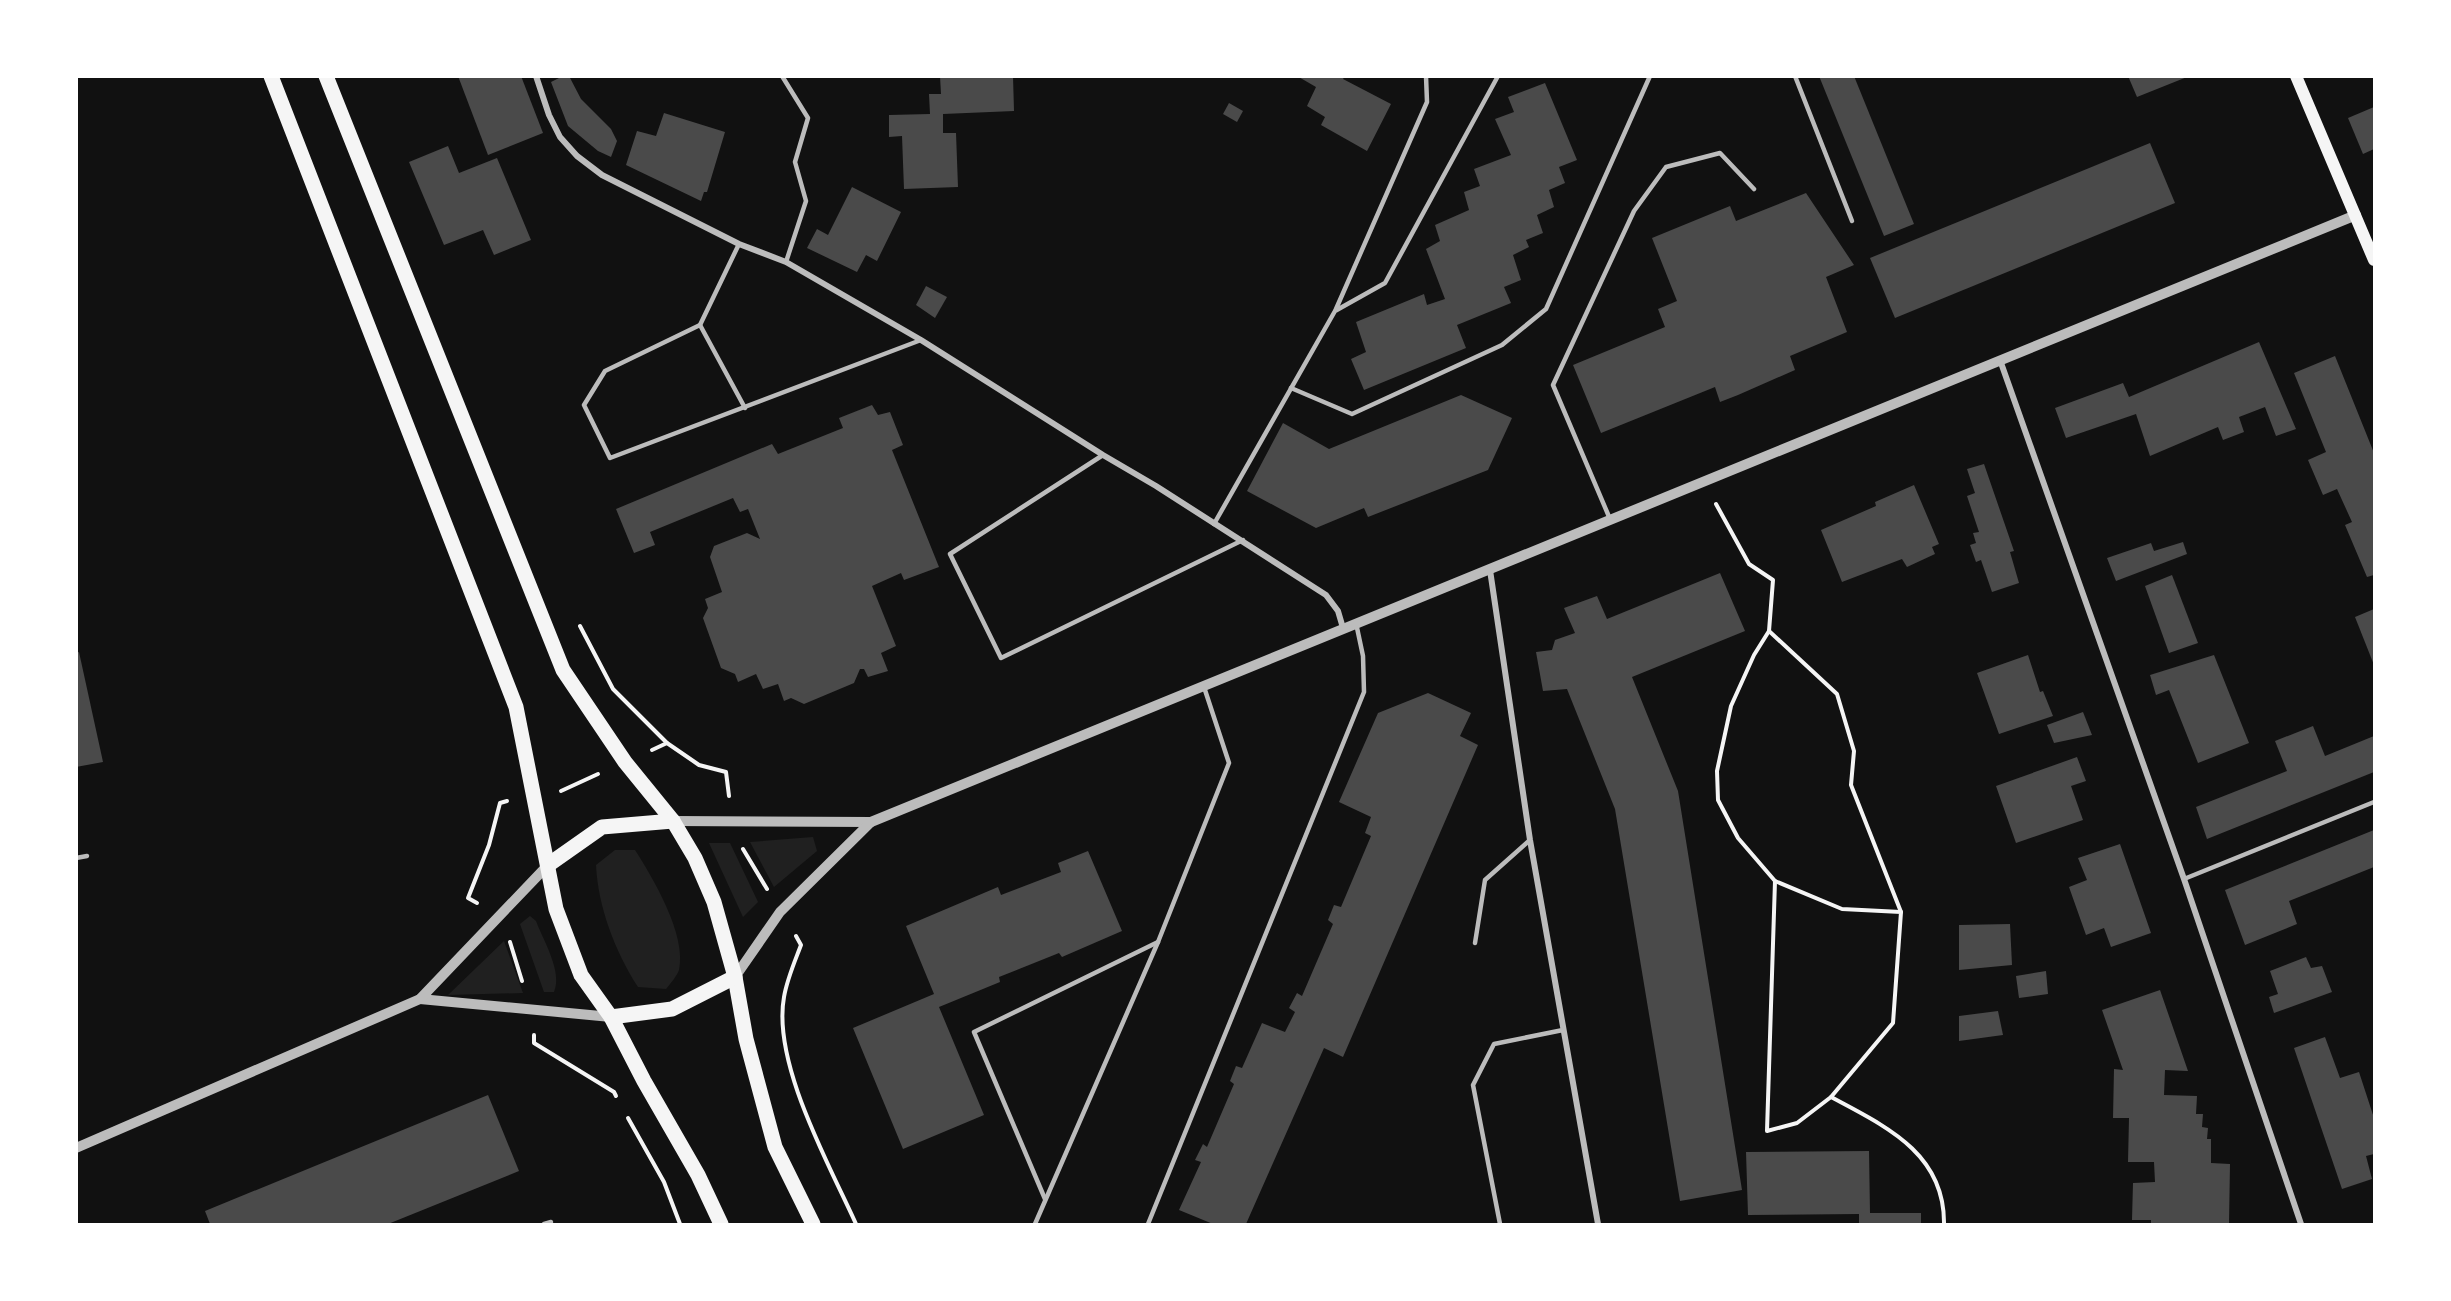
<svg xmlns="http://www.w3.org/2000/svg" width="2451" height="1301" viewBox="0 0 2451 1301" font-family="'Alegreya Sans',sans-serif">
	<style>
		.green { fill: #202020 }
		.building { fill: #4a4a4a }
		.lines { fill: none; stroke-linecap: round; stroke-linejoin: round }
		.path { stroke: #f5f5f5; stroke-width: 4 }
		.service { stroke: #bcbcbc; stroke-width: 4.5 }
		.minor { stroke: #bcbcbc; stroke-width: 6 }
		.tertiary { stroke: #bcbcbc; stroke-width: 10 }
		.secondary { stroke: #f5f5f5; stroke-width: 12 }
		.primary { stroke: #f5f5f5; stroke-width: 15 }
	</style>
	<rect width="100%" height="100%" fill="#111"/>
	<g class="green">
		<polygon points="813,837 817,851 774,887 750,842"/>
		<polygon points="709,843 730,843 758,902 743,917"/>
		<path d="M615 850H635C653 878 687 935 679 970 677 976 670 984 666 989L638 987C615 951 598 907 596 865Z"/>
		<path d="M530 916 536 921C543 940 563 972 554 992H544L520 924Z"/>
		<polygon points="504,941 523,993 448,995"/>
	</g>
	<g class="building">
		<polygon points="458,76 521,76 543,133 488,155"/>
		<polygon points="563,76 569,76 581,99 611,129 617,141 611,157 598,151 568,126 551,82"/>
		<polygon points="940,76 1013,76 1014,111 943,114 943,133 956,133 958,187 904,189 902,136 889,137 889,115 930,114 929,94 941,94"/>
		<polygon points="1297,76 1345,76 1343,79 1391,104 1367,151 1321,125 1325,117 1307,106 1316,87"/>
		<polygon points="1819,76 1854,76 1914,224 1884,236"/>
		<polygon points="2128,76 2187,76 2187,77 2137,97"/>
		<polygon points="1545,83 1577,160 1559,167 1565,183 1549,190 1554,207 1537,215 1543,233 1526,240 1529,247 1513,255 1521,280 1504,287 1511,303 1457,325 1466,348 1364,390 1351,359 1366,352 1356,322 1424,294 1427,305 1445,299 1426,249 1440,241 1435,225 1469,210 1464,192 1480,186 1474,169 1511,155 1495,119 1514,112 1508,97"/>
		<polygon points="1229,103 1243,111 1237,122 1223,114"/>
		<polygon points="2374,107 2374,149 2363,154 2348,118"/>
		<polygon points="664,113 725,132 707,192 704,192 701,201 626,165 637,131 656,136"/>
		<polygon points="2150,143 2175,203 1895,318 1870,258"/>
		<polygon points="448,146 459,173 497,158 531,240 494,255 483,230 444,245 409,162"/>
		<polygon points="852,187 901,212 877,261 866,255 857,272 807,248 817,229 828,235"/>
		<polygon points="1806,193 1854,265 1826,277 1847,332 1790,356 1795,370 1738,395 1720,402 1715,387 1601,433 1573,365 1665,327 1658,309 1677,301 1652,238 1730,206 1736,221"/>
		<polygon points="926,286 947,297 935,318 916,305"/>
		<polygon points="2259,342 2296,429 2276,436 2265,407 2239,417 2244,432 2223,440 2218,427 2150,456 2136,414 2066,438 2055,408 2123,383 2129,397"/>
		<polygon points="2335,356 2374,453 2374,575 2367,577 2345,525 2352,522 2337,489 2323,495 2308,460 2326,452 2294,373"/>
		<polygon points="1461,395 1512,418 1488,470 1368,517 1364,508 1316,528 1247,491 1283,423 1329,449"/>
		<polygon points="872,405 878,415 890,412 903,445 892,450 939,567 904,580 901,573 872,586 896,646 881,653 888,671 868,677 864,669 860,669 854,683 804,704 791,698 784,701 778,684 763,689 756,674 738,682 735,674 721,668 703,618 708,608 705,599 722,592 710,557 714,546 747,533 760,539 748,509 740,512 733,498 650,532 655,545 634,553 616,509 772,444 778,454 843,428 839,418"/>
		<polygon points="1984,464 2014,551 2010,552 2019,583 1992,592 1981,560 1976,562 1970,545 1976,543 1973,533 1979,532 1967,496 1975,493 1967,469"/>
		<polygon points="1914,485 1939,544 1932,547 1935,554 1907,567 1902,559 1842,582 1821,530 1876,506 1875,502"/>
		<polygon points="2183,542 2187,554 2116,581 2107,558 2151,543 2154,551"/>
		<polygon points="1720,573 1745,631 1632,677 1678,791 1742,1190 1680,1201 1615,809 1567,689 1543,691 1536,652 1552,650 1555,640 1575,633 1564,608 1597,596 1607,619"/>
		<polygon points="2172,575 2198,643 2169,653 2145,586"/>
		<polygon points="2374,609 2374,665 2355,617"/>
		<polygon points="79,652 103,762 76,767 76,653"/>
		<polygon points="2028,655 2040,692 2043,691 2053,716 1999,734 1977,673"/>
		<polygon points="2214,655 2249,743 2198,763 2169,690 2156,695 2150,675"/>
		<polygon points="1428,693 1471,713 1460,736 1478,745 1343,1057 1324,1048 1246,1224 1213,1224 1179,1210 1201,1162 1195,1160 1203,1144 1207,1147 1234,1084 1230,1081 1236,1066 1242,1068 1262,1023 1285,1032 1295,1012 1289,1008 1297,993 1302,996 1333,924 1328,920 1334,905 1341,907 1371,836 1365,833 1371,817 1339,802 1378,713"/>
		<polygon points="2083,712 2092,735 2054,743 2047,725"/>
		<polygon points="2313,726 2325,756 2374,736 2374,772 2207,839 2196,807 2287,771 2275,741"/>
		<polygon points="2077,757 2086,781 2071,786 2083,820 2016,843 1996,786"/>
		<polygon points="2374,830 2374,867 2289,901 2297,924 2245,945 2225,890"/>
		<polygon points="2120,844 2151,933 2111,947 2104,928 2086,935 2069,887 2087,880 2078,858"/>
		<polygon points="1088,851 1122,931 1062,957 1059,953 999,977 1000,982 939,1007 984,1115 903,1149 853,1028 934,994 906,926 998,887 1001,895 1061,872 1058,863"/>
		<polygon points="2010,924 2012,965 1959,970 1959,925"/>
		<polygon points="2306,957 2311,968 2322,966 2332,992 2274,1013 2269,997 2278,994 2270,971"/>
		<polygon points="2046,971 2048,994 2019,998 2016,976"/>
		<polygon points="2160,990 2188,1071 2165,1070 2164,1095 2197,1096 2196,1114 2203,1114 2202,1127 2208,1128 2207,1139 2211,1139 2211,1163 2230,1164 2229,1224 2151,1224 2151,1220 2132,1220 2133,1183 2155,1182 2154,1162 2128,1162 2129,1118 2113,1118 2114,1069 2123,1070 2102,1010"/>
		<polygon points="1998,1011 2003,1035 1959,1041 1959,1016"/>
		<polygon points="2325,1037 2340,1078 2359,1072 2374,1118 2374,1154 2366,1156 2372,1179 2342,1189 2294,1048"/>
		<polygon points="488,1095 519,1171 388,1224 210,1224 205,1211"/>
		<polygon points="1869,1151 1870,1213 1921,1213 1921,1224 1859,1224 1859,1214 1748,1215 1746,1152"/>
	</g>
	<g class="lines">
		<g class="path">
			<path d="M1716 504 1749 564 1773 580 1769 631 1754 655 1731 706 1717 771 1718 800 1738 838 1775 881 1842 909 1901 912 1893 1023 1831 1097C1885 1126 1945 1153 1944 1224"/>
			<polyline points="580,626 613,689 667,743 699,765 726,772 729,796"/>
			<polyline points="1769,631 1837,694 1854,751 1851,785 1901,912"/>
			<polyline points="652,750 667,743"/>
			<polyline points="561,791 598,774"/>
			<polyline points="743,849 767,889"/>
			<polyline points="1775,881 1767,1131 1797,1123 1831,1097"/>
			<polyline points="477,903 468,898 489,845 500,803 507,801"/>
			<path d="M796 936 801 945C795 961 787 979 784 997 772 1063 829 1164 856 1224"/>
			<polyline points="510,942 522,981"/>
			<polyline points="534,1035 534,1043 614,1092 616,1096"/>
			<polyline points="628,1118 664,1182 680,1224"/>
		</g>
		<g class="service">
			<polyline points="782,76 808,118 795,162 806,201 786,262"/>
			<polyline points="1795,76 1852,221"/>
			<polyline points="739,244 700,325 605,371 584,405 610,458 921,340"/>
			<polyline points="1336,309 1427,102 1426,76"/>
			<polyline points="700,325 745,408"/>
			<polyline points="1291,388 1352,414 1502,345 1546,309 1650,76"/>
			<polyline points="1103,455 950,554 1001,658 1243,540"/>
			<polyline points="1610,519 1553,385 1634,211 1666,167 1720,153 1754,189"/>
			<polyline points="1214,524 1335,311 1385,283 1498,76"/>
			<polyline points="76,858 87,856"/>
			<polyline points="2184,879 2374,802"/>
			<polyline points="1475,943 1485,880 1530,840"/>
			<polyline points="1045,1199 974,1032 1158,942"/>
			<polyline points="544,1224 551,1222"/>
			<polyline points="1035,1224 1158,942 1229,763 1204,687"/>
			<polyline points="1148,1224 1364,692 1363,656 1356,623"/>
			<polyline points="1500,1224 1473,1085 1494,1044 1563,1030"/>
		</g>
		<g class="minor">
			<polyline points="536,76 549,115 560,137 577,156 602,175 739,244 786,262 921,340 1103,455 1156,486 1326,595 1338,611 1343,628"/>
			<polyline points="2000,360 2184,879 2301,1224"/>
			<polyline points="1490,570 1530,840 1598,1224"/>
		</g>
		<g class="tertiary">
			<polyline points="673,821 871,822 2356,215"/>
			<polyline points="735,977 780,912 871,822"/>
			<polyline points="420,999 611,1017"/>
			<polyline points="76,1148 420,999 548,865"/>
		</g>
		<polyline class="secondary" points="2296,76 2374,260"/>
		<g class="primary">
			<polyline points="271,76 516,707 556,909 581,975 611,1017 644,1081 698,1175 721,1224"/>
			<polyline points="326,76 563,670 625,762 673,821 695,858 714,902 735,977 746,1039 775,1147 813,1224"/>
			<polyline points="548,865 602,827 673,821"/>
			<polyline points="611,1017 672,1009 735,977"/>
		</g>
	</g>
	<rect width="2451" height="1301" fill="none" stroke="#ffffff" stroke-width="156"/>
</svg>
